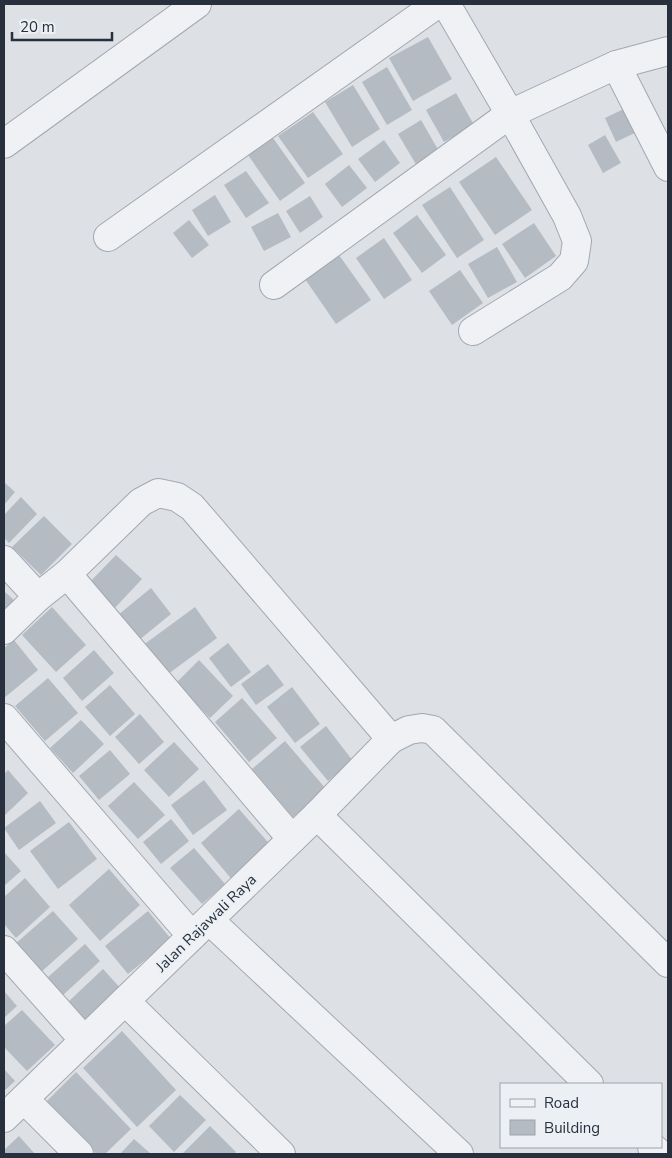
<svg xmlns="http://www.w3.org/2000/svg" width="672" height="1158" viewBox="0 0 672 1158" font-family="'Nunito Sans',sans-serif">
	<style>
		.building { fill: #b4bbc3 }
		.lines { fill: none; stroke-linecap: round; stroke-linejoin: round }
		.street-casing { stroke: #a3a8b0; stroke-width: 30 }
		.street { stroke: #eff1f5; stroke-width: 28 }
		.labels { text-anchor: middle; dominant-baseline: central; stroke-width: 4.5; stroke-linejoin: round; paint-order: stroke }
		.street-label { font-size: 15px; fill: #27303c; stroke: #ecf0f4 }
	</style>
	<rect width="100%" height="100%" fill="#dde1e6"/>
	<g class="building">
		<polygon points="428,37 452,79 413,101 389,58"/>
		<polygon points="387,67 412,110 387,125 362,82"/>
		<polygon points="353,85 380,129 352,147 325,102"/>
		<polygon points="456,93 474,125 444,142 426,110"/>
		<polygon points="632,105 643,129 616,142 605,118"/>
		<polygon points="313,112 343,154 308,178 278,136"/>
		<polygon points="421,120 440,153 417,166 398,134"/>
		<polygon points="605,135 621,163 603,173 588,145"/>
		<polygon points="273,138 305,183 280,201 248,155"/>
		<polygon points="384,140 400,163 375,182 358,159"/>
		<polygon points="496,157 532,210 495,235 459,182"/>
		<polygon points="349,165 367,188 342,207 325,184"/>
		<polygon points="246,171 269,203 246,218 224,185"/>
		<polygon points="450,187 484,240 457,258 422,205"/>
		<polygon points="215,195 231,222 208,236 192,210"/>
		<polygon points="310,196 323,217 300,233 286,211"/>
		<polygon points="278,213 291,237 264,251 251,227"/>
		<polygon points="417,215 446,255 422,273 393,233"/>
		<polygon points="189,220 209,245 192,258 173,233"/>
		<polygon points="534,223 556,256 525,278 502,244"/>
		<polygon points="384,238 412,280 384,299 356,258"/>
		<polygon points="497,247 517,282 488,298 468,264"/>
		<polygon points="339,255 371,300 336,324 305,279"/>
		<polygon points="460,270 483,303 452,325 429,291"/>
		<polygon points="4,482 15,492 4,505"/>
		<polygon points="21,497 37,514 9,543 4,538 4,515"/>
		<polygon points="44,516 72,544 41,575 12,547"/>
		<polygon points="116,555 142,579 112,611 86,586"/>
		<polygon points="151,588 171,614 139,640 118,615"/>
		<polygon points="4,591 15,601 4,614"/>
		<polygon points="52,607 86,645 56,672 22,635"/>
		<polygon points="195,607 217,638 164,677 142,646"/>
		<polygon points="14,640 38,670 4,698 4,648"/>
		<polygon points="228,643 251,672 231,687 209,658"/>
		<polygon points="94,650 114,673 82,701 63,678"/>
		<polygon points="199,660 233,696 210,718 176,683"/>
		<polygon points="268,664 284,685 256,705 241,684"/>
		<polygon points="48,678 78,713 45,741 15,706"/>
		<polygon points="110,685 135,714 110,736 85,707"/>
		<polygon points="292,687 320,724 295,743 267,707"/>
		<polygon points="242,698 277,738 249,762 215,722"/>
		<polygon points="140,714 164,742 139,764 115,737"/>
		<polygon points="81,720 104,744 73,773 50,748"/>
		<polygon points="326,726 353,761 328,781 300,747"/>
		<polygon points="285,741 326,789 293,817 252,769"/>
		<polygon points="174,742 199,769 169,797 144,770"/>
		<polygon points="110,750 130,774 99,800 79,776"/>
		<polygon points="8,770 28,793 4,816 4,774"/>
		<polygon points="204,780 227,810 193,835 171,805"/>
		<polygon points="134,782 165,815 138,839 108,806"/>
		<polygon points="40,801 56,823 19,850 4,828"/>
		<polygon points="239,809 274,849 235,883 201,843"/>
		<polygon points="171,819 189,841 161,864 143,842"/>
		<polygon points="69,822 97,859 58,889 30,851"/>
		<polygon points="194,848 225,884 202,904 170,868"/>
		<polygon points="4,852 21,871 4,886"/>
		<polygon points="109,869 140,905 100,941 69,905"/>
		<polygon points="25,878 50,907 16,938 4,924 4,897"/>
		<polygon points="53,911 78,939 40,973 15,944"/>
		<polygon points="148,911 171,939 128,974 105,946"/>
		<polygon points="85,944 100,961 62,996 47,978"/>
		<polygon points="103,969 123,991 86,1025 66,1004"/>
		<polygon points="4,991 17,1006 4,1018"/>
		<polygon points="22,1010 55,1045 27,1071 4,1047 4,1026"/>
		<polygon points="122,1031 176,1090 137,1127 83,1068"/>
		<polygon points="4,1069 15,1081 4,1091"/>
		<polygon points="76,1072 131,1129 105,1154 96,1154 46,1102"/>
		<polygon points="180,1095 206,1120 174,1152 149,1126"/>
		<polygon points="210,1126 236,1152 234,1154 182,1154"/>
		<polygon points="19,1136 35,1154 4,1154 4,1150"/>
		<polygon points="134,1139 151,1154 120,1154"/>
	</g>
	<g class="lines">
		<g class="street-casing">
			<g id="street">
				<polyline points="446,4 510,114 616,65 668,51"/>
				<polyline points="616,65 668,167"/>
				<polyline points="4,144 197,4"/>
				<polyline points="108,237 437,4"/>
				<polyline points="274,285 510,114 567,216 577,241 574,261 560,277 473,331"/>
				<polyline points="4,560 38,597"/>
				<polyline points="67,574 292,839"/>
				<polyline points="4,630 38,597 67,574 141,502 158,493 177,497 192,507 391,739"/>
				<polyline points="4,718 192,936"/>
				<polyline points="317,815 589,1084"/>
				<polyline points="209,920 459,1154"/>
				<polyline points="4,950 84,1040"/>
				<polyline points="125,1001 281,1154"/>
				<polyline points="24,1099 79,1154"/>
				<polyline points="4,1118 317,815 391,739 409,730 422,728 433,730 668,963"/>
				<polyline points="652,1147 660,1154"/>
			</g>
		</g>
		<use href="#street" class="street"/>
	</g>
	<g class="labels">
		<g class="street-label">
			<text transform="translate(206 923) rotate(-44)">Jalan Rajawali Raya</text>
		</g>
	</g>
	<rect width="672" height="1158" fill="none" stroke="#27303c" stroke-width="10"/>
	<rect x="500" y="1083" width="162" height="65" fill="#ecf0f4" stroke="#9da3aa"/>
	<rect x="510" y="1099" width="25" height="8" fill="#eff1f5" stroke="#9da3aa"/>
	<text x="544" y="1108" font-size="15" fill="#27303c">Road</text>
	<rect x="510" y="1120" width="25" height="15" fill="#b4bbc3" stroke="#9da3aa"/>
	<text x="544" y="1133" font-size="15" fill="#27303c">Building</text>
	<path d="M12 32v8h100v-8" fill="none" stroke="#27303c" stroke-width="2.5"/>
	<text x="20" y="32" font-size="15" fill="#27303c" stroke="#ecf0f4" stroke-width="4" paint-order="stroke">20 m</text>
</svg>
